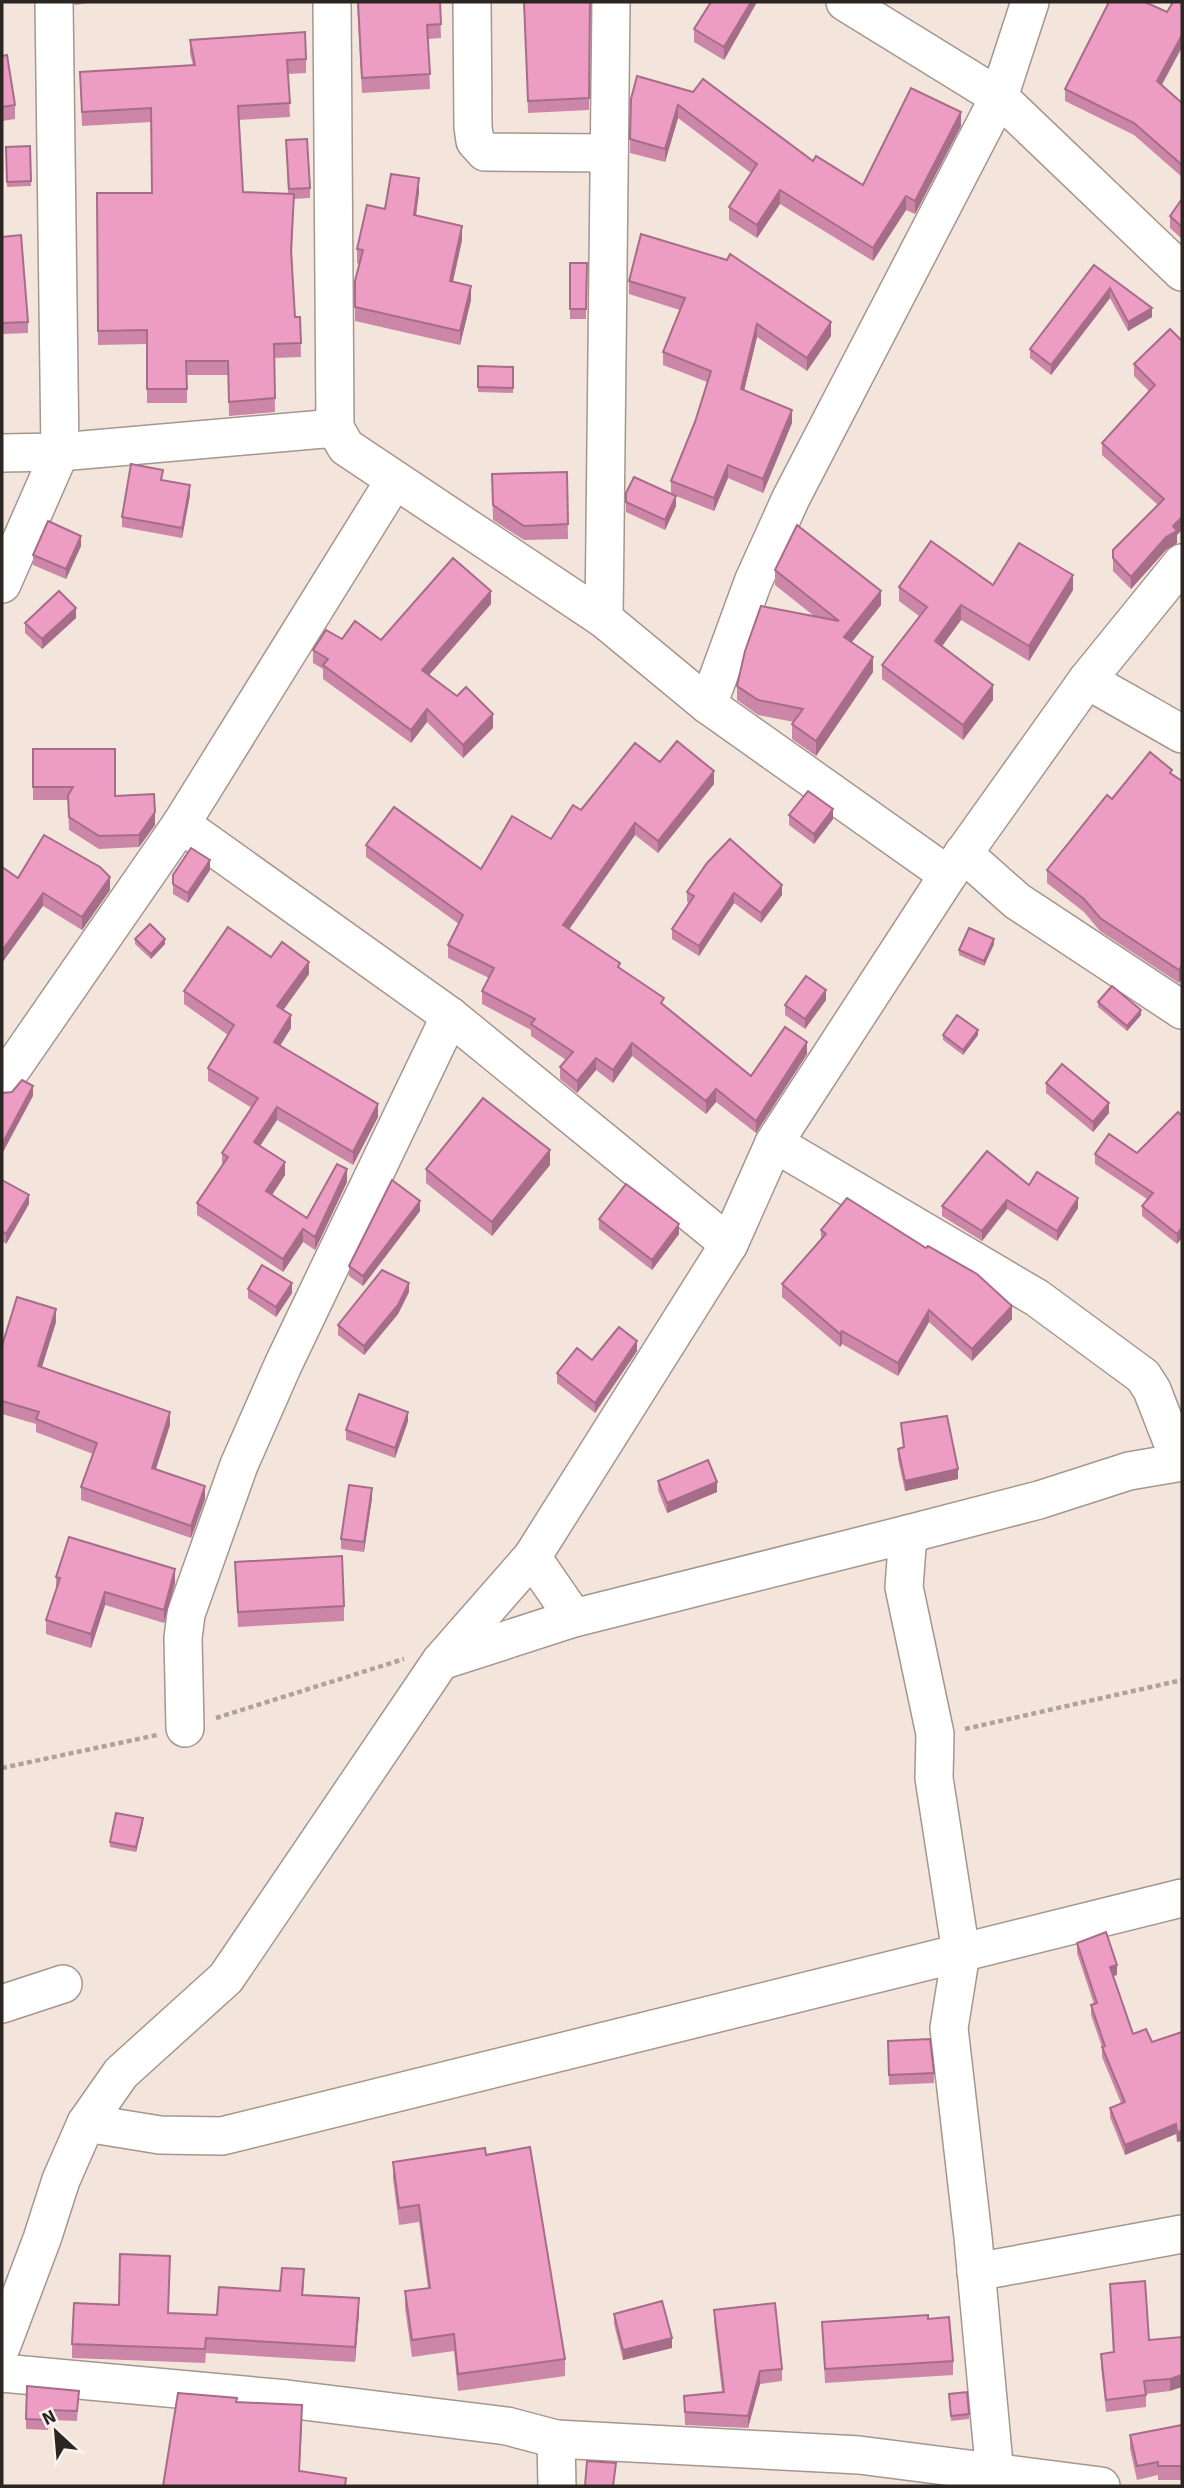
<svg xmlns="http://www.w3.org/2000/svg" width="1184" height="2488" viewBox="0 0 1184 2488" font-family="'Source Sans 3',sans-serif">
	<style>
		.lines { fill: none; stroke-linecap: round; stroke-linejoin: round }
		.minor-casing { stroke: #a5968e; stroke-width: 40 }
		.path { stroke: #aea29c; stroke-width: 4.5; stroke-dasharray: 5 3.5; stroke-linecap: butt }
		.minor { stroke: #fff; stroke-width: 37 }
		.wall { fill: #cc86a8 }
		.shaded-wall { fill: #a66d88 }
		.building { fill: #ed9cc3; stroke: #a66d88; stroke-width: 2 }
	</style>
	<rect width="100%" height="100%" fill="#f4e5dc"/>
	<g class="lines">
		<g class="minor-casing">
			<g id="minor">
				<polyline points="332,2 335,428"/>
				<polyline points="472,2 473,127 475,141 485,152 609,153"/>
				<polyline points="845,2 999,97 1182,272"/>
				<polyline points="2,453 60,452 335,428 346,447 604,619 708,705 948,875"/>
				<polyline points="2,584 60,452 54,2"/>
				<polyline points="604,619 611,2"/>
				<polyline points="1087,680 1182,734"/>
				<polyline points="708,705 753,582 791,498 999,97 1030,2"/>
				<polyline points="181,824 450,1016 729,1244"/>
				<polyline points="963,853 1017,901 1182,1010"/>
				<polyline points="2,1083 181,824 394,481"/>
				<polyline points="774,1143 1037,1298 1143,1376 1152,1390 1180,1462"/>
				<polyline points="908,1534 904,1587 935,1734 934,1778 961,1953 949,2028 973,2237 996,2486"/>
				<polyline points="532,1557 574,1618"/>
				<polyline points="441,1661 574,1618 908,1534 1039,1500 1129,1471 1182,1462"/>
				<polyline points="185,1728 183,1638 186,1614 239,1465 283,1365 450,1016"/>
				<polyline points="2,2004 63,1984"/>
				<polyline points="86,2123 160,2135 222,2136 1182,1898"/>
				<polyline points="976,2272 1182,2234"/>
				<polyline points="2,2345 42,2239 61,2180 86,2123 121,2073 226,1978 440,1662 532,1557 729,1244 774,1143 948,875 1087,680 1182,563"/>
				<polyline points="2,2373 287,2399 507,2426 556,2439 859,2455 1101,2486"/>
				<polyline points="556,2439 557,2486"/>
			</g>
		</g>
		<g class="path">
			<polyline points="216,1718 404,1659"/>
			<polyline points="965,1729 1182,1680"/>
			<polyline points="2,1768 157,1735"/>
		</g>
		<use href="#minor" class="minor"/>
	</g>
	<g class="wall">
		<polygon points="74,2 88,2 88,3 75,5"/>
		<polygon points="357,2 440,2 441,38 428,39 430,89 362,93"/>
		<polygon points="524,2 590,2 589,110 528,113"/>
		<polygon points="711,2 757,2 724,60 694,42 694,29"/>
		<polygon points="1182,2 1182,47 1162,85 1182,103 1182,177 1134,135 1065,101 1065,89"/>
		<polygon points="190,40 306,59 306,73 288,74 290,117 238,120 243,192 288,194 286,140 310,188 310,198 294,199 292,257 295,317 300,317 301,357 274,358 275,412 229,416 228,375 187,375 187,403 147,403 147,344 98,345 97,193 151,193 151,122 82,126 80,72 193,65 190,54"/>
		<polygon points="2,56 15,105 15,119 2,121"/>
		<polygon points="637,76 863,185 961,126 915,214 906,210 873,261 780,204 757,238 729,220 729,207 751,173 678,118 665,162 630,153 631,99"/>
		<polygon points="30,146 31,186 7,187 6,147"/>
		<polygon points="419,192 416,216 462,240 453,281 471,300 460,345 355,321 355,281 359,264 357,263 357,249 385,209"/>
		<polygon points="1182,199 1182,239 1170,228 1170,216"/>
		<polygon points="2,237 28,322 28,333 2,334"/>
		<polygon points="570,263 587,263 586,319 570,319"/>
		<polygon points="1094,265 1152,317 1128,331 1110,298 1051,375 1030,358 1030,349"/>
		<polygon points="629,281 831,336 807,371 757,337 744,391 792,423 763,493 728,478 714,511 671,494 671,481 695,422 707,382 663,365 663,352 680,310 629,294"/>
		<polygon points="1170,329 1177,543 1166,550 1131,589 1113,571 1113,550 1158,505 1102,455 1102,443 1149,391 1134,376 1134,364"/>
		<polygon points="478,366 513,367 513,393 478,392"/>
		<polygon points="567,472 568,539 524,540 493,520 492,474"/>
		<polygon points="163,480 190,495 182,538 122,527 122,517"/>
		<polygon points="626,493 676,506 665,530 626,512"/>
		<polygon points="81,546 66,579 33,565 33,555"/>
		<polygon points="775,570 881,605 851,643 873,672 816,756 792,739 792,724 794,722 758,715 737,700 737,686 814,616 775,585"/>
		<polygon points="993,585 1073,590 1029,661 961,620 941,647 993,700 963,740 882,679 882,665 919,616 899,601 899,587"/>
		<polygon points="491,604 429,675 493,728 463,758 427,722 411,743 323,679 323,669 313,663 313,650 342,639 381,640"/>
		<polygon points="76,618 42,649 25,633 25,623"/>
		<polygon points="33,749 115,796 155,825 139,847 99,849 69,830 68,800 33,800"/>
		<polygon points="660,762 714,784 658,853 635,835 569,929 620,969 664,1005 751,1076 807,1054 756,1133 716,1102 706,1114 632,1056 613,1083 596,1070 577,1093 560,1079 560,1067 566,1060 531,1036 531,1030 482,1004 482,991 489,978 448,958 448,945 459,924 366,857 366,845 481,869 551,839 581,810"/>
		<polygon points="1172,774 1182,781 1182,978 1179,983 1100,931 1084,912 1047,883 1047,870 1112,799"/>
		<polygon points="789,815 833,819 814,844 789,825"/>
		<polygon points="210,870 188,903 173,894 173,875"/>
		<polygon points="18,878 110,890 82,930 43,906"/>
		<polygon points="687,892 782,895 761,923 734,903 699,956 672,939 672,929 689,903 687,902"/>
		<polygon points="135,939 165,944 151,959 135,944"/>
		<polygon points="994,944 984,966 959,955 959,950"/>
		<polygon points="271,957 309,974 283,1010 291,1028 280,1046 378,1117 353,1165 277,1120 260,1146 285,1175 272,1195 307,1218 347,1182 315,1250 303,1242 283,1272 197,1215 197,1203 222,1166 222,1153 252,1108 208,1081 208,1068 228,1035 184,1004 184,991"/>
		<polygon points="826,1000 805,1029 785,1015 785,1005"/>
		<polygon points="1098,1002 1141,1015 1127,1031 1098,1007"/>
		<polygon points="943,1035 978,1035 963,1055 943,1040"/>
		<polygon points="1046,1083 1109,1113 1093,1132 1046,1093"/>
		<polygon points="1182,1116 1177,1244 1142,1216 1142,1206 1147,1199 1095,1164 1095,1154 1137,1153"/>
		<polygon points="550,1165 492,1236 426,1183 426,1169"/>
		<polygon points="2,1180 29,1204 6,1244 2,1241"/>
		<polygon points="1029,1185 1078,1208 1057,1241 1007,1209 982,1241 942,1216 942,1206"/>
		<polygon points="420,1211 363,1286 349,1276 349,1266"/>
		<polygon points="599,1219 679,1234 652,1270 599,1229"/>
		<polygon points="821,1230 1012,1319 972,1361 929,1322 898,1376 842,1344 840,1347 782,1297 782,1284 821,1241"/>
		<polygon points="248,1289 292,1293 276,1317 248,1298"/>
		<polygon points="409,1292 398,1314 364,1355 338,1335 338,1325"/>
		<polygon points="56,1322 42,1367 170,1425 156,1469 205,1499 191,1538 81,1500 81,1487 93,1454 36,1432 36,1424 2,1414 2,1346"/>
		<polygon points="637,1351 595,1413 557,1383 557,1373 592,1360"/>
		<polygon points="408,1421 395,1458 346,1440 346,1430"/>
		<polygon points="901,1423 958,1479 905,1491 898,1459 898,1449 903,1448"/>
		<polygon points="658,1481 717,1492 667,1513 658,1490"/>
		<polygon points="372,1498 364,1552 341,1549 341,1539"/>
		<polygon points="235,1562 344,1606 344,1621 238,1627"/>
		<polygon points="56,1577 175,1583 164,1623 105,1605 91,1648 46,1634 46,1620 56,1590"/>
		<polygon points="143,1823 136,1852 110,1847 110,1842"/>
		<polygon points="1077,1943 1117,1975 1113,1976 1133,2034 1152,2042 1182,2032 1177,2142 1176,2134 1125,2155 1110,2117 1110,2108 1121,2103 1102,2057 1102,2047 1091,2015 1091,2005 1094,2004 1077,1953"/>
		<polygon points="888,2041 934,2073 934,2083 889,2085"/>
		<polygon points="486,2155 565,2359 565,2376 458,2391 454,2351 412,2357 405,2308 405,2291 428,2288 419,2222 399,2225 393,2179 393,2162"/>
		<polygon points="170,2271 168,2313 217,2315 280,2291 304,2284 303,2295 359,2313 355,2362 206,2353 205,2363 72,2358 72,2344 119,2305"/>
		<polygon points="1110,2284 1149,2340 1182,2337 1170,2391 1146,2394 1146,2407 1106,2412 1101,2366 1101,2354 1113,2352"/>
		<polygon points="714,2310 782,2369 782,2381 760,2384 748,2428 685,2425 684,2396 722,2392 714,2322"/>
		<polygon points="614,2314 672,2348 623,2360 614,2324"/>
		<polygon points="928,2319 953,2361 953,2375 825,2383 822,2322"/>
		<polygon points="79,2391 77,2421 49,2420 48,2430 26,2429 26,2419"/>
		<polygon points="949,2394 969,2414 969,2419 951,2421"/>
		<polygon points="1182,2425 1182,2480 1158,2480 1158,2475 1137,2480 1130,2449 1130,2435"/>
	</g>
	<g class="shaded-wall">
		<polygon points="751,2 757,2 724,60 724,47"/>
		<polygon points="1182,35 1182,47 1157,93 1157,81"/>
		<polygon points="678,105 678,118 665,162 665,149"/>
		<polygon points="961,112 961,126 915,214 915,201"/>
		<polygon points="419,178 419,192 414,229 414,215"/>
		<polygon points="780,190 780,204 757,238 757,225"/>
		<polygon points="906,196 906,210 873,261 873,248"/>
		<polygon points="462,226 462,240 450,295 450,281"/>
		<polygon points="471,286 471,300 460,345 460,331"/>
		<polygon points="1110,288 1110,298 1051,375 1051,365"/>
		<polygon points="1152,308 1152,317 1128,331 1128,322"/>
		<polygon points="831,322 831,336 807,371 807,358"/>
		<polygon points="757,324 757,337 741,403 741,389"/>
		<polygon points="792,410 792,423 763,493 763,479"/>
		<polygon points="728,465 728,478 714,511 714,498"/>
		<polygon points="190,485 190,495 182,538 182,528"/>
		<polygon points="676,496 676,506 665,530 665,520"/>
		<polygon points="1182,517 1182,530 1177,535 1177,543 1166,550 1131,589 1131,577 1173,526"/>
		<polygon points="81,536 81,546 66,579 66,569"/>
		<polygon points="1073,575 1073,590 1029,661 1029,646"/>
		<polygon points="491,591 491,604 422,683 422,670"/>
		<polygon points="881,591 881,605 844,652 844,637"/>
		<polygon points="961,605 961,620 935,656 935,641"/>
		<polygon points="76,608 76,618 42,649 42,639"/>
		<polygon points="873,657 873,672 816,756 816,741"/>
		<polygon points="993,685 993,700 963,740 963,725"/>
		<polygon points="427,709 427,722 411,743 411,730"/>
		<polygon points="493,714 493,728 463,758 463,745"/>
		<polygon points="714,771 714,784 658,853 658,841"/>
		<polygon points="833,809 833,819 814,844 814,834"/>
		<polygon points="155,812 155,825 139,847 139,835"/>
		<polygon points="635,823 635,835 563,938 563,925"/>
		<polygon points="210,860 210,870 188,903 188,893"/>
		<polygon points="110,877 110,890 82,930 82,917"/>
		<polygon points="782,885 782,895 761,923 761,913"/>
		<polygon points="43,893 43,906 2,963 2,951"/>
		<polygon points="734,893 734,903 699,956 699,946"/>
		<polygon points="165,939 165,944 151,959 151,954"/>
		<polygon points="994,939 994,944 984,966 984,961"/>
		<polygon points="309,962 309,974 277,1019 277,1006"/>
		<polygon points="1182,965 1182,978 1179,983 1179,970"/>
		<polygon points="826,990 826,1000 805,1029 805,1019"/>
		<polygon points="1141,1010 1141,1015 1127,1031 1127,1026"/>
		<polygon points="291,1015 291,1028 274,1055 274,1042"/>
		<polygon points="978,1030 978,1035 963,1055 963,1050"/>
		<polygon points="807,1042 807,1054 756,1133 756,1121"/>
		<polygon points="632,1043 632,1056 613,1083 613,1070"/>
		<polygon points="596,1058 596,1070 577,1093 577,1081"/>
		<polygon points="33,1086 33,1096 2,1154 2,1144"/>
		<polygon points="716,1089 716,1102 706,1114 706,1101"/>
		<polygon points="1109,1103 1109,1113 1093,1132 1093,1122"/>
		<polygon points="378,1104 378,1117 353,1165 353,1152"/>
		<polygon points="277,1107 277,1120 254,1155 254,1142"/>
		<polygon points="550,1150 550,1165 492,1236 492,1222"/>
		<polygon points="285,1162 285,1175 266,1204 266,1191"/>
		<polygon points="347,1169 347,1182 315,1250 315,1237"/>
		<polygon points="29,1195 29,1204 6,1244 6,1234"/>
		<polygon points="1078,1198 1078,1208 1057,1241 1057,1231"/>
		<polygon points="1007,1200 1007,1209 982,1241 982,1231"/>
		<polygon points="420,1201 420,1211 363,1286 363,1276"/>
		<polygon points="679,1224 679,1234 652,1270 652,1260"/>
		<polygon points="1182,1228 1182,1238 1177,1244 1177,1234"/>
		<polygon points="303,1229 303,1242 283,1272 283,1259"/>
		<polygon points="292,1283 292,1293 276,1317 276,1307"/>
		<polygon points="409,1283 409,1292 398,1314 364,1355 364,1346"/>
		<polygon points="1012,1306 1012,1319 972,1361 972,1349"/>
		<polygon points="56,1309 56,1322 38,1379 38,1366"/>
		<polygon points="929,1310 929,1322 898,1376 898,1363"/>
		<polygon points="842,1331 842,1344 840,1347 840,1334"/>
		<polygon points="637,1341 637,1351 595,1413 595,1403"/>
		<polygon points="170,1412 170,1425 152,1480 152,1468"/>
		<polygon points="408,1412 408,1421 395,1458 395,1448"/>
		<polygon points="958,1469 958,1479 905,1491 905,1481"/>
		<polygon points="717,1482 717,1492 667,1513 667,1503"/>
		<polygon points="205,1486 205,1499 191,1538 191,1526"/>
		<polygon points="372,1488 372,1498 364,1552 364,1542"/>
		<polygon points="175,1569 175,1583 164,1623 164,1610"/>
		<polygon points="105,1592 105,1605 91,1648 91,1634"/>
		<polygon points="143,1818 143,1823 136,1852 136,1847"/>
		<polygon points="1117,1965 1117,1975 1110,1977 1110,1967"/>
		<polygon points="1176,2124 1176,2134 1125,2155 1125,2145"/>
		<polygon points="1182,2131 1182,2141 1177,2142 1177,2132"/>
		<polygon points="359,2298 359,2313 355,2362 355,2347"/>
		<polygon points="672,2338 672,2348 623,2360 623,2350"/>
		<polygon points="760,2371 760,2384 748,2428 748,2416"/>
		<polygon points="1182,2375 1182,2387 1170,2391 1170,2379"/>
		<polygon points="302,2405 302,2423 299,2486 299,2471"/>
	</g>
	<g class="building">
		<polygon points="358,2 440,2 441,24 427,25 430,74 362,78"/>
		<polygon points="524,2 590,2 589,98 528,101"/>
		<polygon points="711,2 751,2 724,47 694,29"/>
		<polygon points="1109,2 1145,2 1167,12 1173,2 1182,2 1182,35 1157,81 1182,103 1182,165 1134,123 1065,89"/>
		<polygon points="305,32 306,59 287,60 290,103 238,106 243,192 294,194 291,250 295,317 300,317 301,343 274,344 275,398 229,402 228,361 186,361 187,389 147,389 147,330 98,331 97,193 152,193 151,108 82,112 80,72 195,65 190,40"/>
		<polygon points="7,55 15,105 2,107 2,56"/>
		<polygon points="637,76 693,92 703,79 813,161 816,156 863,185 911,88 961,112 915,201 906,196 873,248 780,190 757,225 729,207 757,164 678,105 665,149 630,139 631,99"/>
		<polygon points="307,139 310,188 289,189 286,140"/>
		<polygon points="30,146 31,181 7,182 6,147"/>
		<polygon points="391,174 419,178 414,215 462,226 450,281 471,286 460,331 355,307 355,281 363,250 357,249 367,205 385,209"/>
		<polygon points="1182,199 1182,227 1170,216"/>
		<polygon points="641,234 727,260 730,254 831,322 807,358 757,324 741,389 792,410 763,479 728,465 714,498 671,481 695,422 711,371 663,352 685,298 629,281"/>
		<polygon points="21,235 28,322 2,323 2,237"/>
		<polygon points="570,263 587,263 586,309 570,309"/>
		<polygon points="1094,265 1152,308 1128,322 1110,288 1051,365 1030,349"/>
		<polygon points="1170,329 1182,341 1182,517 1173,526 1177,531 1166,537 1131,577 1113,558 1113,550 1164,499 1102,443 1155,385 1134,364"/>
		<polygon points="478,366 513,367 513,388 478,387"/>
		<polygon points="131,464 163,470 161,480 190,485 182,528 122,517"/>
		<polygon points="567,472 568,524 524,526 493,505 492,474"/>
		<polygon points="634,477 676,496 665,520 626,502 626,493"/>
		<polygon points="48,521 81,536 66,569 33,555"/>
		<polygon points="797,525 881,591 844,637 873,657 816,741 792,724 803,709 758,700 737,686 745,651 761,606 839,621 775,570"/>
		<polygon points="931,541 993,585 1019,543 1073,575 1029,646 961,605 935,641 993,685 963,725 882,665 927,607 899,587"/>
		<polygon points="453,558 491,591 422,670 457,696 466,687 493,714 463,745 427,709 411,730 323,665 328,659 313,650 326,630 342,639 355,621 381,640"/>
		<polygon points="59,591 76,608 42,639 25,623"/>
		<polygon points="677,741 714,771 658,841 635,823 563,925 620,963 618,967 664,998 661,1003 751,1076 785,1027 807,1042 756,1121 716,1089 706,1101 632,1043 613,1070 596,1058 577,1081 560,1067 573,1052 531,1024 535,1019 482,991 494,968 448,945 463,915 366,845 394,807 481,869 512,816 551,839 573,805 581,810 635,743 660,762"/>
		<polygon points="33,749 115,749 115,796 154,794 155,812 139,835 99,836 69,817 68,795 73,787 33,787"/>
		<polygon points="1150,752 1172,770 1170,773 1182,781 1182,965 1179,970 1100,918 1084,899 1047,870 1107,795 1112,799"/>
		<polygon points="808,791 833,809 814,834 789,815"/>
		<polygon points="44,835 100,867 110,877 82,917 43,893 2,951 2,867 18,878"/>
		<polygon points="730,839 782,885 761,913 734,893 699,946 672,929 694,896 687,892 707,863"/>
		<polygon points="191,848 210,860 188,893 173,884 173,875"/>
		<polygon points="150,924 165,939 151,954 135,939"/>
		<polygon points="228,927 271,957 282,942 309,962 277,1006 291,1015 274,1042 378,1104 353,1152 277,1107 254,1142 285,1162 266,1191 307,1218 337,1164 347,1169 315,1237 303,1229 283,1259 197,1203 228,1157 222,1153 258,1098 208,1068 234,1025 184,991"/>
		<polygon points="969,928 994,939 984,961 959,950"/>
		<polygon points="806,976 826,990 805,1019 785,1005"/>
		<polygon points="1112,986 1141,1010 1127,1026 1098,1002"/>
		<polygon points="957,1015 978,1030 963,1050 943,1035"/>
		<polygon points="1062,1064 1109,1103 1093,1122 1046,1083"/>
		<polygon points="22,1080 33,1086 2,1144 2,1093 12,1092"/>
		<polygon points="483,1098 550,1150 492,1222 426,1169"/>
		<polygon points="1178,1112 1182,1116 1182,1228 1177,1234 1142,1206 1153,1193 1095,1154 1109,1134 1137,1153"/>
		<polygon points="987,1151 1029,1185 1037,1172 1078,1198 1057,1231 1007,1200 982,1231 942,1206"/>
		<polygon points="2,1180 29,1195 6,1234 2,1231"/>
		<polygon points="392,1180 420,1201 363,1276 349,1266"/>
		<polygon points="626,1184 679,1224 652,1260 599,1219"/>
		<polygon points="847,1198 926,1248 928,1246 977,1274 1012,1306 972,1349 929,1310 898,1363 842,1331 840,1334 782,1284 826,1234 821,1230"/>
		<polygon points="262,1265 292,1283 276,1307 248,1289"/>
		<polygon points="382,1270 409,1283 398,1305 364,1346 338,1325"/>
		<polygon points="17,1297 56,1309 38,1366 170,1412 152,1468 205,1486 191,1526 81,1487 97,1443 36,1419 39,1412 2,1401 2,1346"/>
		<polygon points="619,1327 637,1341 595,1403 557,1373 577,1348 592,1360"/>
		<polygon points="359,1394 408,1412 395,1448 346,1430"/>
		<polygon points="947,1416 958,1469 905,1481 898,1449 904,1447 901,1423"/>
		<polygon points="708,1460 717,1482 667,1503 658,1481"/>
		<polygon points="349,1485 372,1488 364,1542 341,1539"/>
		<polygon points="69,1537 175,1569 164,1610 105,1592 91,1634 46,1620 60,1578 56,1577"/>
		<polygon points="342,1556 344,1606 238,1612 235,1562"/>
		<polygon points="116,1813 143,1818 136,1847 110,1842"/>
		<polygon points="1106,1932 1117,1965 1110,1967 1133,2034 1146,2029 1152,2042 1182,2032 1182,2131 1177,2132 1176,2124 1125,2145 1110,2108 1125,2102 1102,2047 1105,2046 1091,2005 1097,2003 1077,1943"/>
		<polygon points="930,2039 934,2073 889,2075 888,2041"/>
		<polygon points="530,2147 565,2359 458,2374 454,2334 412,2340 405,2291 430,2288 419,2205 399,2208 393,2162 485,2148 486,2155"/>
		<polygon points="120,2254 170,2256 168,2313 217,2315 219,2287 280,2291 282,2268 304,2269 302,2295 359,2298 355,2347 206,2338 205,2349 72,2344 74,2303 119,2305"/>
		<polygon points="1145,2281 1149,2340 1182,2337 1182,2375 1170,2379 1144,2381 1146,2395 1106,2400 1101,2354 1114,2352 1110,2284"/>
		<polygon points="662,2301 672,2338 623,2350 614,2314"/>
		<polygon points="775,2303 782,2369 760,2371 748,2416 685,2412 684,2396 724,2392 714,2310"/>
		<polygon points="928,2315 928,2319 949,2317 953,2361 825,2369 822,2322"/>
		<polygon points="27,2386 79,2391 77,2411 49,2410 48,2420 26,2419"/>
		<polygon points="967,2392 969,2414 951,2416 949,2394"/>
		<polygon points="178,2393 237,2398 236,2402 302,2405 299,2471 346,2478 345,2486 163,2486"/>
		<polygon points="1182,2425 1182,2466 1158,2466 1158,2462 1137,2466 1130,2435"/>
		<polygon points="587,2461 616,2463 613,2486 585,2486"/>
	</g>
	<rect width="1184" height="2488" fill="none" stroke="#2c2623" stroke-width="7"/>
	<g transform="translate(56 2432) rotate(334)" stroke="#fdf3ee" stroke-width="5" paint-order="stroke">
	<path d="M0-5L12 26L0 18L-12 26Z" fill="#2c2623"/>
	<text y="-10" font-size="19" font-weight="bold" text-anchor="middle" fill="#2c2623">N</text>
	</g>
</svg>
